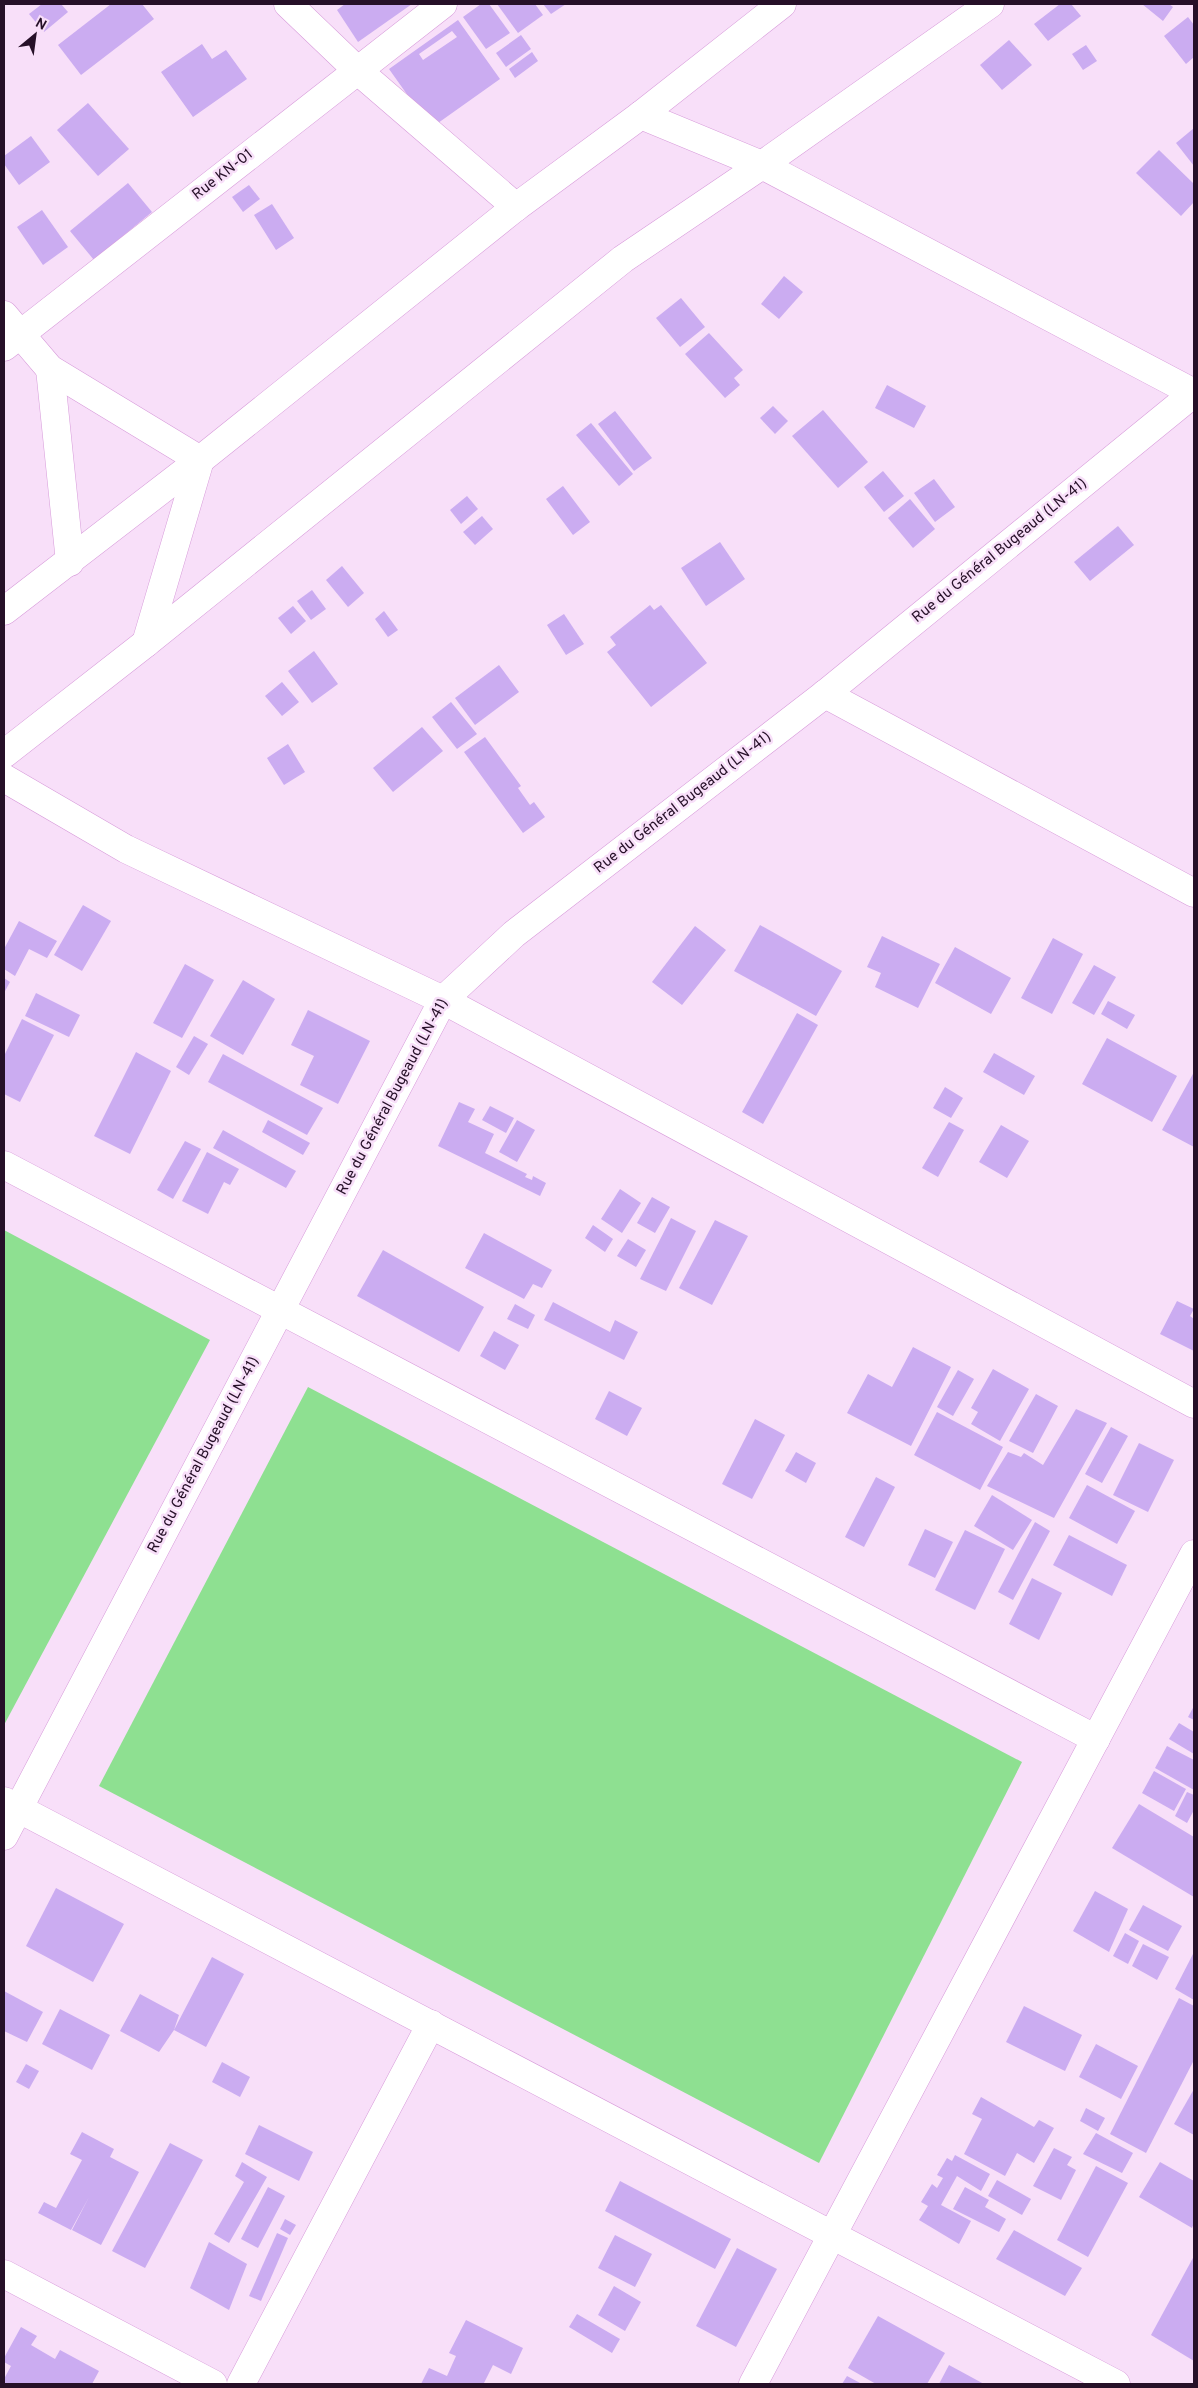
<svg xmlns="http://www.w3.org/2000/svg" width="1198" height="2388" viewBox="0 0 1198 2388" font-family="Overpass,sans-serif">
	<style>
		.green { fill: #8ee091 }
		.building { fill: #cbacf1; fill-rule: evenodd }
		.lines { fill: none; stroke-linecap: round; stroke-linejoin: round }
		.minor-casing { stroke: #d79bda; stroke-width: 29 }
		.tertiary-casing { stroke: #d79bda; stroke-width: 29 }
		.minor { stroke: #fff; stroke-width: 28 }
		.tertiary { stroke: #fff; stroke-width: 28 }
		.labels { text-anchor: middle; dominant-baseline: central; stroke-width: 5; stroke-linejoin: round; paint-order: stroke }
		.street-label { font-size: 15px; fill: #261028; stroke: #f8dff9 }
	</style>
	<rect width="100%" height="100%" fill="#f8dff9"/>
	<g class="green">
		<polygon points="4,1230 210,1340 4,1725"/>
		<polygon points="308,1387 1022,1762 819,2163 99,1786"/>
	</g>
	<g class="building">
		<polygon points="42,4 61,4 68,12 44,32 29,14"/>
		<polygon points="111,4 142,4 154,19 81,75 58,45"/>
		<polygon points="345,4 412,4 358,42 337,10"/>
		<polygon points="481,4 489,4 510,33 486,49 463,17"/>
		<polygon points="497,4 535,4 543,15 518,33"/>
		<polygon points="543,4 566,4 551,14"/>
		<polygon points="1060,4 1071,4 1081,16 1048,41 1034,24"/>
		<polygon points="1142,4 1169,4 1173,7 1163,21"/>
		<polygon points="1188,17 1194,25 1194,57 1186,64 1164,36"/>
		<path d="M458 20 500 79 431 128 389 69ZM452 31 457 37 423 60 419 54Z"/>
		<polygon points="521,35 531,49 506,67 496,53"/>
		<polygon points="1009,40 1032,65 1002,90 980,65"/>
		<polygon points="202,44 212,59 226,50 247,79 193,117 161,72"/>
		<polygon points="1086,45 1097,61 1083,70 1072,54"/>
		<polygon points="532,52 538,61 515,78 509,69"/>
		<polygon points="88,103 129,149 98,176 57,130"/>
		<polygon points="1194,128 1194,166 1176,143"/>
		<polygon points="31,136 50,162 19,185 4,164 4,156"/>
		<polygon points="1159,150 1194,184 1194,202 1181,216 1136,173"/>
		<polygon points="128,183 152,212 94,260 70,231"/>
		<polygon points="249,185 260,199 243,212 232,197"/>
		<polygon points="272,204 294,238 276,250 254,215"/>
		<polygon points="42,210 68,247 43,265 17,227"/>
		<polygon points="784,276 803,292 779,319 761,304"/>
		<polygon points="681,298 705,327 680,347 656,318"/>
		<polygon points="709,333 743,370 734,378 740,385 725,398 685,354"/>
		<polygon points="887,385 926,406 914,428 875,408"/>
		<polygon points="773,406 788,421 775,434 760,418"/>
		<polygon points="823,410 868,462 838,488 792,436"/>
		<polygon points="615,411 652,458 634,471 598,424"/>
		<polygon points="591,423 633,474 619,486 576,435"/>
		<polygon points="883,471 904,496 884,512 864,487"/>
		<polygon points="934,479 955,507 935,522 914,493"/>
		<polygon points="563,486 590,522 573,535 546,499"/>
		<polygon points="467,496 478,509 461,524 450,510"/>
		<polygon points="910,499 935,529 913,548 888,518"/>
		<polygon points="482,516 493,529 475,545 463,532"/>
		<polygon points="1118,526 1134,545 1090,581 1074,562"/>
		<polygon points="720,542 745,579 706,606 681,568"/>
		<polygon points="342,566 364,593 348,607 326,580"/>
		<polygon points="312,590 326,609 311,620 297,601"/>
		<polygon points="650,605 654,610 661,605 707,663 651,707 607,652 616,645 610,637"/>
		<polygon points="293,606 306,621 291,634 278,618"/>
		<polygon points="384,611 398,630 388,637 375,619"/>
		<polygon points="564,614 584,644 566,655 547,625"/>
		<polygon points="314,651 338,684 312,703 288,671"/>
		<polygon points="499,665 519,692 475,725 455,698"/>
		<polygon points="282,682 299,702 282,716 265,696"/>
		<polygon points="451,702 477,734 457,749 432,717"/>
		<polygon points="422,727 443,751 393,792 373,768"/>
		<polygon points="485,737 521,786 518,788 530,805 534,802 545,817 523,833 464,752"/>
		<polygon points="288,744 305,772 284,785 267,758"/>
		<polygon points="83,905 111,921 82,971 54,955"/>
		<polygon points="19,921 57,941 47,958 29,949 15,976 4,969 4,949"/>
		<polygon points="760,925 842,971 816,1016 734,971"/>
		<polygon points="695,926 726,950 682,1005 652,982"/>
		<polygon points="882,936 940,964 918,1008 875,987 881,973 867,967"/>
		<polygon points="1053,938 1083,954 1052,1014 1021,998"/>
		<polygon points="955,947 1011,978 991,1014 935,983"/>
		<polygon points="185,964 214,980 182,1038 153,1023"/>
		<polygon points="1094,965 1116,977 1094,1015 1072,1003"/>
		<polygon points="4,978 10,982 4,993"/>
		<polygon points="243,980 275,999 243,1055 210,1036"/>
		<polygon points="36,993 80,1015 69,1037 25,1016"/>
		<polygon points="1108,1001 1135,1015 1127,1029 1101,1014"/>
		<polygon points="308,1010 370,1041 338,1104 300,1085 314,1056 291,1045"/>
		<polygon points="797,1013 818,1025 763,1124 742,1112"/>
		<polygon points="22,1019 54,1035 20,1102 4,1094 4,1056"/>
		<polygon points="194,1036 208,1044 189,1075 176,1067"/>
		<polygon points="1107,1038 1177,1076 1152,1122 1082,1084"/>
		<polygon points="136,1052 171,1071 130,1154 94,1136"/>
		<polygon points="994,1053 1035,1076 1024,1095 983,1072"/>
		<polygon points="223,1054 323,1108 307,1135 208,1082"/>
		<polygon points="1194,1072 1194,1147 1162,1130"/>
		<polygon points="945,1087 963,1098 951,1118 933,1108"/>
		<polygon points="459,1102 475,1109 468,1122 494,1134 485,1153 527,1174 525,1177 532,1180 533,1176 546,1183 540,1196 438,1146"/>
		<polygon points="490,1106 514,1118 506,1133 482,1120"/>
		<polygon points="268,1120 310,1143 303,1155 262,1132"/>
		<polygon points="517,1120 535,1130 517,1162 499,1152"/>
		<polygon points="949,1122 964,1130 938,1177 922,1168"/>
		<polygon points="1001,1125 1029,1141 1007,1178 979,1162"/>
		<polygon points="223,1130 296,1171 286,1188 213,1148"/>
		<polygon points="185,1141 201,1149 173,1199 157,1190"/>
		<polygon points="207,1152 239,1169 230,1185 224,1182 208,1214 182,1201"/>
		<polygon points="620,1189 641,1203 622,1233 601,1219"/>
		<polygon points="652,1197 670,1207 655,1233 637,1223"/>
		<polygon points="671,1218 696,1231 666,1291 640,1279"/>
		<polygon points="715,1220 748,1236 712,1305 679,1288"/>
		<polygon points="593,1225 613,1239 605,1252 585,1238"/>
		<polygon points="484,1233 552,1270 542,1288 533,1284 524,1299 465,1268"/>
		<polygon points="628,1239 646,1250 636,1267 617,1256"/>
		<polygon points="383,1250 484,1307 459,1352 357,1296"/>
		<polygon points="1177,1301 1194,1309 1190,1316 1194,1319 1194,1351 1160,1334"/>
		<polygon points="553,1302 610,1332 615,1320 638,1332 624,1360 544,1320"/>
		<polygon points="515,1304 535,1315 528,1329 507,1319"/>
		<polygon points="494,1331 519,1345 505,1370 480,1356"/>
		<polygon points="913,1347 951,1367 911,1446 847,1413 868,1374 892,1387"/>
		<polygon points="993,1369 1029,1389 1000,1441 971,1424 978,1412 971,1408"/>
		<polygon points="958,1370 974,1379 953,1416 937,1407"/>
		<polygon points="609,1391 642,1408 627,1436 595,1419"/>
		<polygon points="1036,1394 1058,1406 1033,1453 1009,1441"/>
		<polygon points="1076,1409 1107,1423 1054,1518 987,1486 1008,1452 1021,1457 1024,1453 1043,1465"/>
		<polygon points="937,1412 1003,1447 980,1490 914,1455"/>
		<polygon points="755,1419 785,1435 752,1499 722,1484"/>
		<polygon points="1111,1427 1128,1436 1102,1483 1085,1474"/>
		<polygon points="1139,1443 1174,1460 1148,1512 1113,1495"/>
		<polygon points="796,1452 816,1463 806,1483 785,1471"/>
		<polygon points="876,1477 895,1487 864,1547 845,1537"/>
		<polygon points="1087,1485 1135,1511 1117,1544 1069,1518"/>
		<polygon points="992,1495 1032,1520 1013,1550 974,1526"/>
		<polygon points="1035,1522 1050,1531 1013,1600 998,1592"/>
		<polygon points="925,1529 953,1542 935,1578 908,1565"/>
		<polygon points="965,1530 1005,1549 975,1610 935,1590"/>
		<polygon points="1069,1535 1127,1565 1112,1596 1053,1565"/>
		<polygon points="1032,1578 1062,1593 1039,1640 1009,1624"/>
		<polygon points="1194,1706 1194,1720 1188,1717"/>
		<polygon points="1179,1723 1194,1732 1194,1754 1169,1739"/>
		<polygon points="1167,1746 1194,1760 1194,1790 1155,1768"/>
		<polygon points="1154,1771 1186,1789 1174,1811 1142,1793"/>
		<polygon points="1187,1792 1194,1795 1194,1810 1187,1823 1175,1816"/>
		<polygon points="1139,1804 1194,1837 1194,1897 1112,1848"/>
		<polygon points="56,1888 124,1924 93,1982 26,1946"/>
		<polygon points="1095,1891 1128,1909 1109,1952 1073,1931"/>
		<polygon points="1143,1905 1182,1926 1168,1951 1129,1930"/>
		<polygon points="1125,1933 1139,1941 1128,1964 1113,1956"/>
		<polygon points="1143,1944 1169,1957 1157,1980 1132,1966"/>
		<polygon points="1194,1952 1194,2000 1175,1989"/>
		<polygon points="212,1957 244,1974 206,2047 174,2030 159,2052 120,2031 140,1994 179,2015 174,2030"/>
		<polygon points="4,1991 43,2012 27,2042 4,2031"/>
		<polygon points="1179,1998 1194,2006 1194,2060 1146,2153 1110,2134"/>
		<polygon points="1024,2006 1082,2035 1065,2071 1006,2042"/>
		<polygon points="60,2009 110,2035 92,2070 42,2044"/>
		<polygon points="1096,2044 1138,2066 1121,2099 1079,2077"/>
		<polygon points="222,2062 250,2077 240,2097 212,2082"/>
		<polygon points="26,2064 39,2071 29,2089 16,2082"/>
		<polygon points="1194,2089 1194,2135 1174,2124"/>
		<polygon points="981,2097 1034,2127 1039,2120 1054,2128 1034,2163 1017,2153 1005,2176 964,2154 982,2119 972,2114"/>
		<polygon points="1086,2108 1105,2118 1098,2131 1080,2121"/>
		<polygon points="259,2125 313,2152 299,2181 245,2154"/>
		<polygon points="82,2132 114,2149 110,2157 139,2172 101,2245 72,2230 89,2197 71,2230 38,2213 44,2202 56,2208 82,2160 70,2154"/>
		<polygon points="1096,2133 1133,2153 1122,2173 1083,2154"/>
		<polygon points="170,2143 203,2160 145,2268 112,2251"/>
		<polygon points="1054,2148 1072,2157 1067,2165 1076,2170 1061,2200 1033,2186"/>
		<polygon points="955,2155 990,2174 981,2191 957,2176 941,2205 971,2221 959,2244 919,2220 928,2206 921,2202 932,2184 937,2188 943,2178 937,2175 947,2158 952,2161"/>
		<polygon points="242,2162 267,2177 229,2243 214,2234 244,2182 235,2176"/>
		<polygon points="1160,2162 1194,2181 1194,2223 1192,2228 1139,2197"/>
		<polygon points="1096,2166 1128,2183 1088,2257 1057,2240"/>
		<polygon points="997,2180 1031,2199 1022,2215 988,2196"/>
		<polygon points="620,2181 731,2239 715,2269 605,2211"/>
		<polygon points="268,2187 285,2196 258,2248 241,2239"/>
		<polygon points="965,2187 989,2200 985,2207 1006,2219 999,2232 953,2209"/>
		<polygon points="285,2219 296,2225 290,2235 280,2229"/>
		<polygon points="1014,2230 1082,2268 1065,2296 996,2259"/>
		<polygon points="277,2233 288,2238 261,2301 249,2296"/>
		<polygon points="615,2235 652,2254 635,2287 598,2268"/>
		<polygon points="209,2242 247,2264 229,2310 190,2288"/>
		<polygon points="737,2248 777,2269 736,2347 696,2326"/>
		<polygon points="1194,2256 1194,2361 1151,2335"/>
		<polygon points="614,2286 641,2302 625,2331 598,2315"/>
		<polygon points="577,2314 620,2339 612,2353 569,2327"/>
		<polygon points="878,2316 945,2353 927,2384 876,2384 848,2368"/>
		<polygon points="466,2320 523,2348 511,2374 493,2365 484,2383 487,2384 421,2384 429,2368 447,2376 456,2356 449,2353"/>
		<polygon points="21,2327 37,2336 31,2345 55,2359 60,2350 99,2371 92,2384 4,2384 4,2379 11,2366 4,2362 4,2358"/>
		<polygon points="949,2365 984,2384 939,2384"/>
		<polygon points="847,2376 862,2384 842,2384"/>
	</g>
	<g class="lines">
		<g class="minor-casing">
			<g id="minor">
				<polyline points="288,4 357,70 516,207"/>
				<polyline points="641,115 762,165 1194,393"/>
				<polyline points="4,315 50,369 200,460 146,643"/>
				<polyline points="4,347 443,4"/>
				<polyline points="50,369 70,562"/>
				<polyline points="825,694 1194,893"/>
				<polyline points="4,754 146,643 623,259 762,165 990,4"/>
				<polyline points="4,778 126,849 443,1000 1194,1404"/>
				<polyline points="4,1165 1096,1739"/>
				<polyline points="4,1801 1116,2384"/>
				<polyline points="4,1836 443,1000 514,934 825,694 1194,393"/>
				<polyline points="4,2274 213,2384"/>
				<polyline points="241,2384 431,2024"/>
				<polyline points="753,2384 1194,1554"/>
			</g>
		</g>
		<g class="tertiary-casing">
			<polyline id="tertiary" points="4,611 200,460 516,207 641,115 782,4"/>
		</g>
		<use href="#minor" class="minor"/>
		<use href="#tertiary" class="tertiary"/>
	</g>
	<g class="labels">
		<g class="street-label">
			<text transform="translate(223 175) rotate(-38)">Rue KN-01</text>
			<text transform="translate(1000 551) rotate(-39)">Rue du Général Bugeaud (LN-41)</text>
			<text transform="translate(683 803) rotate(-38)">Rue du Général Bugeaud (LN-41)</text>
			<text transform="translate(393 1097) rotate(-62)">Rue du Général Bugeaud (LN-41)</text>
			<text transform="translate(204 1455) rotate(-62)">Rue du Général Bugeaud (LN-41)</text>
		</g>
	</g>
	<rect width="1198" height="2388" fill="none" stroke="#261028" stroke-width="10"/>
	<g transform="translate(35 35) rotate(29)" stroke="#f8dff9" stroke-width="4" paint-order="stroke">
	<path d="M0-4L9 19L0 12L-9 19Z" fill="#261028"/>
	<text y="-8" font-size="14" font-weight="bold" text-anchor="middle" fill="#261028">N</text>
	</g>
</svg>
